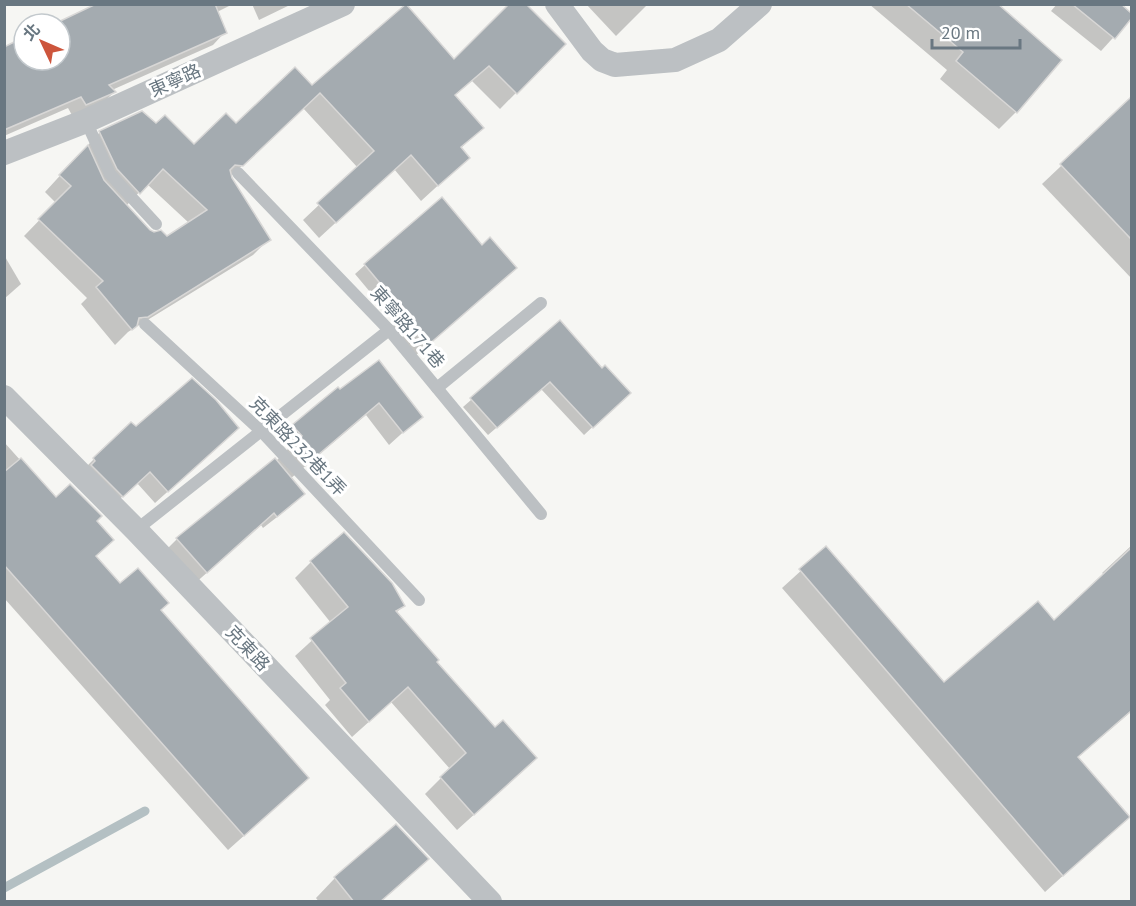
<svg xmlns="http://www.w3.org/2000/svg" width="1136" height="906" viewBox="0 0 1136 906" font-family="'PT Sans','Noto Sans TC',sans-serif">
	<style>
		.shadow { fill: #0003; fill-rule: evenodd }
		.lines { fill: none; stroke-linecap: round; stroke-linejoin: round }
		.stream { stroke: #b4c0c3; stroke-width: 9 }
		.building { fill: #a4abb0; stroke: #d8d7d6; stroke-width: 1.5 }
		.service { stroke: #bcc0c3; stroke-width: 12 }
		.minor { stroke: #bcc0c3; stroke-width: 24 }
		.labels { text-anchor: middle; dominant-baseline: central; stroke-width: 6; stroke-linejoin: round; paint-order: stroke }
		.street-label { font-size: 18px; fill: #697781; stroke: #fff }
	</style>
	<rect width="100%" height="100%" fill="#f6f6f3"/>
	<g class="shadow">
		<polygon points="94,4 233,4 217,12 225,32 213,45 112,90 114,92 102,104 73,117 68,108 4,136 4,47 24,39 24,60 60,60 60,24 58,24 88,10"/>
		<polygon points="252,4 292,4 259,20"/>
		<polygon points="586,4 648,4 616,36"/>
		<polygon points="869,4 996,4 1016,112 999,129 940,79 947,70"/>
		<polygon points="1057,4 1118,4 1132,17 1101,51 1051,11"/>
		<path d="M564 44 500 109 472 81 454 96 482 128 460 149 468 158 421 201 394 169 319 238 303 220 358 168 303 108 230 177 269 239 253 255 128 332 115 345 81 304 87 298 24 236 56 203 45 192 100 132 156 125 194 146 312 87ZM147 184 189 223 167 238 149 231 126 206Z"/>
		<polygon points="1132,99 1132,279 1042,184"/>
		<polygon points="4,255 21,284 4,299"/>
		<polygon points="365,265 505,277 416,355 392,327 396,323 355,274"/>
		<polygon points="560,322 602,371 629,393 584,435 541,389 488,435 463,407"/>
		<polygon points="378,362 421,416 389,445 366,415 290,479 303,494 290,507 263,528 261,525 193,585 164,552 177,539 275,460 276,461 288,449 280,439 293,426 338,389 340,391"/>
		<polygon points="225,440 155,503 137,483 110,508 82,471 94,459"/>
		<polygon points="4,442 55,499 95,521 95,557 120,585 160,610 292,793 228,850 4,598"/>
		<polygon points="1132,545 1132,711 1077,758 1128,817 1045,892 782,588 826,548 944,684 1054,622 1105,575 1102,573"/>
		<polygon points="311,562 403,606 396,613 519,774 457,830 425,794 450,769 391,702 352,737 325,705 330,700 295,656 331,623 295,578"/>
		<polygon points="396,826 427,859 408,878 380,902 319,902 316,898 335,878"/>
	</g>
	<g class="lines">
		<polyline class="stream" points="4,888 145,811"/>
	</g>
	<g class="building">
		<polygon points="96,4 215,4 227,33 109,85 116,92 86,105 81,97 4,130 4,47 24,37 24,60 60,60 60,24 54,24"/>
		<polygon points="406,4 454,59 509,4 526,4 566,44 517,94 489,66 455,95 484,128 461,147 470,158 438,186 411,155 336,223 317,203 374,151 320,93 243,166 235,165 230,170 232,178 271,240 148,317 139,318 137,326 132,330 96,287 103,281 38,219 71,186 59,175 88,145 104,180 150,230 154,232 161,230 167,236 207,210 163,169 140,194 117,169 99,131 142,111 156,123 165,115 194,144 226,113 236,123 295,67 312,85"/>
		<polygon points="906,4 998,4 1062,60 1017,113 956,61 963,52"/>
		<polygon points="1072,4 1121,4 1131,13 1131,19 1115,39"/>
		<polygon points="1131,97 1131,239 1060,164"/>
		<polygon points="442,197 482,245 490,237 517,268 427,346 400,316 404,312 364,264"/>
		<polygon points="560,320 602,368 605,365 631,393 593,428 550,382 497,428 470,398"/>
		<polygon points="379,360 423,417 403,433 379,403 305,466 288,447 302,436 292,425 338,387 340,389"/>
		<polygon points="192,378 216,400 239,428 168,492 150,472 123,497 91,465 95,461 93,458 131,422 136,426"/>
		<polygon points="21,458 56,497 70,484 102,516 97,521 114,540 96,556 120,583 138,568 169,603 161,610 309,778 244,836 4,565 4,472"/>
		<polygon points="275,458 305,494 277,517 274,513 207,573 176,538"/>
		<polygon points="344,532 392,583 405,606 396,611 439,660 437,662 495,727 503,720 537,758 474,815 440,777 466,753 408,687 369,722 340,688 346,683 310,638 348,607 310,561"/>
		<polygon points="826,546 944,682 1038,601 1054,620 1131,548 1131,711 1078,757 1130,817 1063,876 799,569"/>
		<polygon points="396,824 429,859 380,902 354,902 334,877"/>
	</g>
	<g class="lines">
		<g class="service">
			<polyline points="86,121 110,174 156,224"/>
			<polyline points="238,173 389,330 541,514"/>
			<polyline points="145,324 261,431 419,600"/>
			<polyline points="437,388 541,303"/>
			<polyline points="136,530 389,330"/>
		</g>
		<g class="minor">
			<polyline points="557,4 592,51 602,60 615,65 675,60 719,40 760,4"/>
			<polyline points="4,153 86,121 343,4"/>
			<polyline points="4,397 136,530 490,902"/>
		</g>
	</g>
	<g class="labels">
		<g class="street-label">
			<text transform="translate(175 80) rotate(-24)">東寧路</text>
			<text transform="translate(408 327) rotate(49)">東寧路171巷</text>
			<text transform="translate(298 446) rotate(46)">克東路232巷1弄</text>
			<text transform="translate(248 648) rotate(47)">克東路</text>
		</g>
	</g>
	<rect width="1136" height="906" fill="none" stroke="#697781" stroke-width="12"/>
	<g transform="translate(42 42) rotate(314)"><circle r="28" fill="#ffffff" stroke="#c3c9cd" stroke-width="1.5"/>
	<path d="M0-4.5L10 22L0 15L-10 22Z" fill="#cd553c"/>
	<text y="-9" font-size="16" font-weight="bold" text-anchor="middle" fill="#697781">北</text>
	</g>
	<path d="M932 39v9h88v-9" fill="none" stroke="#697781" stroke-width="3"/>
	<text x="941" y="39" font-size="18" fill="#697781" stroke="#ffffff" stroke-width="4.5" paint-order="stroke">20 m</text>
</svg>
